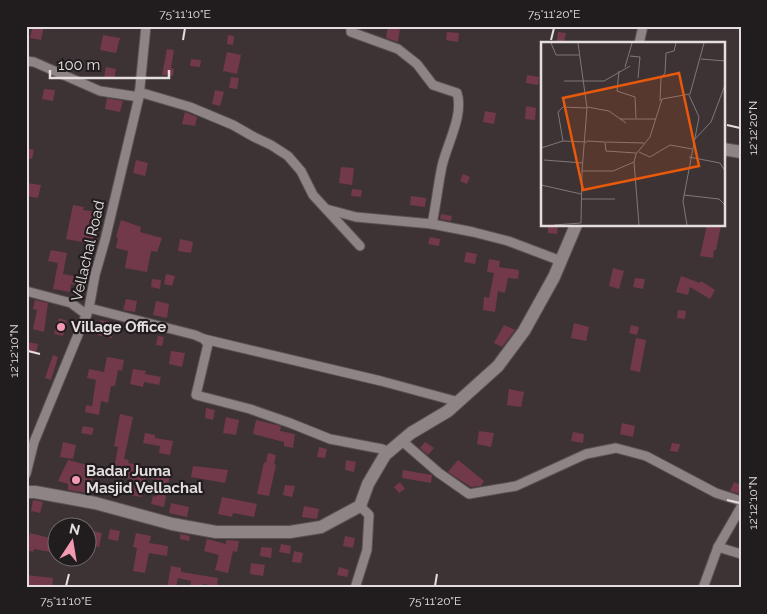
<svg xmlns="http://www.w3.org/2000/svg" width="767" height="614" viewBox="0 0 767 614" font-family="Raleway,sans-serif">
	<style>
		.building { fill: #72394a }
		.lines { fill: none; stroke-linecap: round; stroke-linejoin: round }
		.street-casing { stroke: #5a5254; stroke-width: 11 }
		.secondary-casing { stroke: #5a5254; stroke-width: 14 }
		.street { stroke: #8e8385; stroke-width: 9 }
		.secondary { stroke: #8e8385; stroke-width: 12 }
		.ticks { fill: none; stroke: #e5dee0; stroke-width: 2 }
		.poi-dot { fill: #f19ab2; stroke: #211c1d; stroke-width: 2 }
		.labels { text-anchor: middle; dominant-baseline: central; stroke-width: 4.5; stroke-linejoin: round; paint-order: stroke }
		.street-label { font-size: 15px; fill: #e5dee0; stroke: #211c1d }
		.poi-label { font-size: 15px; font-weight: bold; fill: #e5dee0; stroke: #211c1d; text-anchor: start }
		.inset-road { fill: none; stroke: #807779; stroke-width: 1 }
		.view { fill: #e8590c; fill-opacity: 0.15; stroke: #e8590c; stroke-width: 2.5 }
		.inset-edge { fill: none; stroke: #e5dee0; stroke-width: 2.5 }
		.neatline { fill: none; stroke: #e5dee0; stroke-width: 2 }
		.ticks-label { font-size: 12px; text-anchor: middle; fill: #e5dee0 }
	</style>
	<rect width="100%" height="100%" fill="#3d3335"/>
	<g class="building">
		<polygon points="33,26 44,26 41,40 30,38"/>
		<polygon points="388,26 400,28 398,42 386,38"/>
		<polygon points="447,32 459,33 458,42 446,40"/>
		<polygon points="558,32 566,33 564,42 557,41"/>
		<polygon points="103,35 120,38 116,53 100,50"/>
		<polygon points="228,35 234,36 233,45 227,44"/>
		<polygon points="167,49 174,50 171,68 174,69 173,76 162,75"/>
		<polygon points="227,52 241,55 237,74 223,71"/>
		<polygon points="191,59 201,60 200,67 190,66"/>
		<polygon points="106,67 116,69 114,79 104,77"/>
		<polygon points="527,75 539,77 538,85 526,83"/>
		<polygon points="231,77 239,78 237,89 229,88"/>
		<polygon points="44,89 55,90 53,101 42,99"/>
		<polygon points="215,90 224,92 220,106 212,104"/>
		<polygon points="107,98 123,101 120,112 105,109"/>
		<polygon points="526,106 536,108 535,120 525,119"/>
		<polygon points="485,111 496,113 494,124 483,122"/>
		<polygon points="185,112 197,117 195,126 182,124"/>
		<polygon points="26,148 34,150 32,159 26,158"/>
		<polygon points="136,160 148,163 145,176 133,173"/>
		<polygon points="341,167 354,168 352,185 339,183"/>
		<polygon points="463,174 470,177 467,184 460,181"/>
		<polygon points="26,183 41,185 38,198 26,196"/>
		<polygon points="352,189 362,190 361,197 351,196"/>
		<polygon points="411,196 426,198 425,207 410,205"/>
		<polygon points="73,205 84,207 83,210 98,212 94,232 98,233 97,245 66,239"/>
		<polygon points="441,214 452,216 451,221 440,219"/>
		<polygon points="121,220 141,227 140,232 162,238 157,252 151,251 147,272 125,268 128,251 116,248 118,238 116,237"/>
		<polygon points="548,225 558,225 557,234 548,233"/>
		<polygon points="707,225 721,225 716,250 714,250 713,258 700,256"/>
		<polygon points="430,237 440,239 439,246 428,244"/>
		<polygon points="180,239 193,242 191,253 178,251"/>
		<polygon points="51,250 67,253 63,274 88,279 86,287 71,284 70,292 53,289 58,263 48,261"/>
		<polygon points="466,252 477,254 475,264 464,262"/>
		<polygon points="489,259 500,261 499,267 519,270 518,279 508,278 505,293 498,291 495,312 483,310 484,297 489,298 494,273 487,272"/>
		<polygon points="613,268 624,271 619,289 609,286"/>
		<polygon points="166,274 175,276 172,286 164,284"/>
		<polygon points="681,276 700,283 701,281 715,290 710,299 690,287 688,295 676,292"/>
		<polygon points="635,278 645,279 643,289 633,287"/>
		<polygon points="152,279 161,280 160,289 151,287"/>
		<polygon points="126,299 137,301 135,312 123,310"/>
		<polygon points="35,300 48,303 44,332 33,329 37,310 33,309"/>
		<polygon points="156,301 169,304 167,318 153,315"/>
		<polygon points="678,310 686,311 685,319 677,318"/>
		<polygon points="59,318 67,321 63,336 54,334"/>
		<polygon points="100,320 115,323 112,338 97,335"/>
		<polygon points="574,323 589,327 586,341 571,338"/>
		<polygon points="504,325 515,330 502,347 494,343"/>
		<polygon points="631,325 639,327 637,335 629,333"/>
		<polygon points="158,336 164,337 162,346 156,345"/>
		<polygon points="636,338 646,340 640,372 630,370"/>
		<polygon points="27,342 38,344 36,353 26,351"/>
		<polygon points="171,351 185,353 182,367 169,364"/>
		<polygon points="53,355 58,357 51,380 45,378"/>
		<polygon points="107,357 124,360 122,371 118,370 115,386 111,386 108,403 101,401 99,415 85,412 86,405 92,406 96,380 87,378 89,369 104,372"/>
		<polygon points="133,369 146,371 145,374 161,377 159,385 144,382 143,387 130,384"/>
		<polygon points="509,389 524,392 521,407 507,405"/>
		<polygon points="206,408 215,410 213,420 205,418"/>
		<polygon points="120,414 133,417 124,459 129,460 128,463 150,467 149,471 170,475 164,507 151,504 153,496 156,497 159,480 146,478 142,497 129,495 132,479 113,475 118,447 114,446"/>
		<polygon points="226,417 239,420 236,435 223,433"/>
		<polygon points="256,420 281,426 280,431 295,434 293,448 284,446 284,442 253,434"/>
		<polygon points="622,423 635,426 633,437 620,434"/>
		<polygon points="83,426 94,428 92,435 81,433"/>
		<polygon points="479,431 494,433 491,447 477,444"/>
		<polygon points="573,432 584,434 583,443 571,441"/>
		<polygon points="145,433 155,435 155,438 173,441 170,455 159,453 160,446 143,443"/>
		<polygon points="63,442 76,445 73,459 60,457"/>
		<polygon points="425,442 434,448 428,455 420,448"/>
		<polygon points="672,443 680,444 678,452 670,451"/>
		<polygon points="319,447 327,449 325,458 317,457"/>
		<polygon points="268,453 276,455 274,464 276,465 269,496 257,494 264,462 266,463"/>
		<polygon points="68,460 91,466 93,479 87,493 68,490 68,484 58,481"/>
		<polygon points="346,460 356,462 354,472 345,470"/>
		<polygon points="458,460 484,481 481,486 471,487 448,472"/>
		<polygon points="193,466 228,470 225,483 191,477"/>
		<polygon points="403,470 432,475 431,483 402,478"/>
		<polygon points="400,482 405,489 399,493 394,487"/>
		<polygon points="734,482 741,485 741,494 730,491"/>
		<polygon points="285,485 295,486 292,497 283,495"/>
		<polygon points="222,497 257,504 254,517 233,513 232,517 218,514"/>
		<polygon points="33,500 43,502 40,513 31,511"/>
		<polygon points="171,503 189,507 187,517 169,513"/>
		<polygon points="304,506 319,509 317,519 302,517"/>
		<polygon points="110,529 120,531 118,541 108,539"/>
		<polygon points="89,530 102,533 99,547 88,545"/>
		<polygon points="30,533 58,540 56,553 34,549 33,552 27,550"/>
		<polygon points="136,533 151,536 149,543 168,546 167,556 149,553 145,573 133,571 137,548 133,547"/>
		<polygon points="180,534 190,536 189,541 180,539"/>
		<polygon points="345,536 355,538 353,548 343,546"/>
		<polygon points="207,539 226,544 226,540 239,541 237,552 233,551 228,573 215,570 219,555 204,551"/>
		<polygon points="281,544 291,546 290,554 279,552"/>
		<polygon points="261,547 272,548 271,558 260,556"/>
		<polygon points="294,551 303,553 301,563 292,562"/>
		<polygon points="251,563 265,565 263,576 250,574"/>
		<polygon points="171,566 181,568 181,572 218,578 217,586 203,584 202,588 190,587 191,581 178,578 176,588 167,588"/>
		<polygon points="339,567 349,570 347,577 337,575"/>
		<polygon points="26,575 53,578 52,588 26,587"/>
	</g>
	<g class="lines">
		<g class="street-casing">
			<g id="street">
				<path d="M351 26V32L398 49 417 64 433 85 457 93C464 115 447 144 442 166 438 185 436 205 432 224"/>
				<polyline points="639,44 643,26"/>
				<polyline points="26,61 34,62 100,91 139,97"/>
				<polyline points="139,92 190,107 233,125 254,137 271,145 288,156 301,171 313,195 360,246"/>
				<polyline points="326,209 356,217 432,224 473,232 508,241 561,261"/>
				<polyline points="26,291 71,303 87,315"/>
				<polyline points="89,308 195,335 204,339 208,344 196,395 250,409 290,423 330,439 382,449 389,452"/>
				<polyline points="204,339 381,381 459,402"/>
				<polyline points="402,441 439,473 469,494 516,486 586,454 616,448 646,456 716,493 741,501"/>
				<polyline points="26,474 34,442 89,308 95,275 105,240 139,97 146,26"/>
				<polyline points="718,547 741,554"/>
				<polyline points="355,588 367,550 369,515 360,506"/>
				<polyline points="703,588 718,547 741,507"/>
			</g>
		</g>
		<g class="secondary-casing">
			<g id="secondary">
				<polyline points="723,149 741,152"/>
				<polyline points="26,492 35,492 95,503 172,524 216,532 290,532 321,527 360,506 368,484 385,455 411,433 448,411 498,366 524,331 554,277 576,225"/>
			</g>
		</g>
		<use href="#street" class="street"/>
		<use href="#secondary" class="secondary"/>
	</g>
	<path class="ticks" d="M183 40 185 28M551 40 554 28M727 125 740 128M28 351 40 354M727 500 740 503M66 586 69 574M435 586 437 574"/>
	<g class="poi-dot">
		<circle cx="61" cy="327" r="5"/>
		<circle cx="76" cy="480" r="5"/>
	</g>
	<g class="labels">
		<g class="street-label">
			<text transform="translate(88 251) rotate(-77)">Vellachal Road</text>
		</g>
		<g class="poi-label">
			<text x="71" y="327">Village Office</text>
			<text x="86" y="471">Badar Juma<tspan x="86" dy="17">Masjid Vellachal</tspan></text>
		</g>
	</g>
	<g transform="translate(541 42)">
		<rect width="184" height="184" fill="#3d3335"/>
		<path class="inset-road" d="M10 1 15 13H38M37 1 46 66 41 129M89 14 99 15 97 36M160 17 184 19M84 25 91 1M78 29 76 49 94 55 95 76M23 39H44M44 39H63L89 24M119 59 120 36 124 31 125 11 133 9 135 1M46 65 68 69 85 81M79 77H115M153 98 170 80 184 43M46 99 64 100 65 109 95 111M46 100 22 99 17 70 22 65 46 66M65 100 103 101M0 106 22 99M98 110 109 115 129 103 151 107M148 115 179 121 184 129M3 118 42 121M93 120 98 183M0 143 40 152M143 153 178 157 184 163M41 157H74M13 183 40 181 41 129H72L93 120 95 112 109 95 121 57 149 52 163 1M146 183 142 159 158 75 148 53"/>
		<path class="view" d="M138 31 158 124 42 148 22 56Z"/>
		<rect width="184" height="184" class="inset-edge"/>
	</g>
	<rect width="767" height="614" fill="none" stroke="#211c1d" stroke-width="55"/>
	<g transform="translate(72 542) rotate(12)"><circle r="24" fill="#211c1d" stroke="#6f6a6b"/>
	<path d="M0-4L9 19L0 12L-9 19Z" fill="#f19ab2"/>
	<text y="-8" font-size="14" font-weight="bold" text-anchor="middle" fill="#e5dee0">N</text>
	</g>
	<path d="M50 70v8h119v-8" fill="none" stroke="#e5dee0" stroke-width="2.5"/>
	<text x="58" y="70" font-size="15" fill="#e5dee0" stroke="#211c1d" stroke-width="4" paint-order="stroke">100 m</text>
	<rect x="28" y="28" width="712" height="558" class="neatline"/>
	<g class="ticks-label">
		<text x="185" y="18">75°11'10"E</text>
		<text x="554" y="18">75°11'20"E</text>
		<text transform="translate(753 128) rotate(-90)" y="4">12°12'20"N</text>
		<text transform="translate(14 351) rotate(-90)" y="4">12°12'10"N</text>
		<text transform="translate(753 503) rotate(-90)" y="4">12°12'10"N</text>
		<text x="66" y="605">75°11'10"E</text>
		<text x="435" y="605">75°11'20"E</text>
	</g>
</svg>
